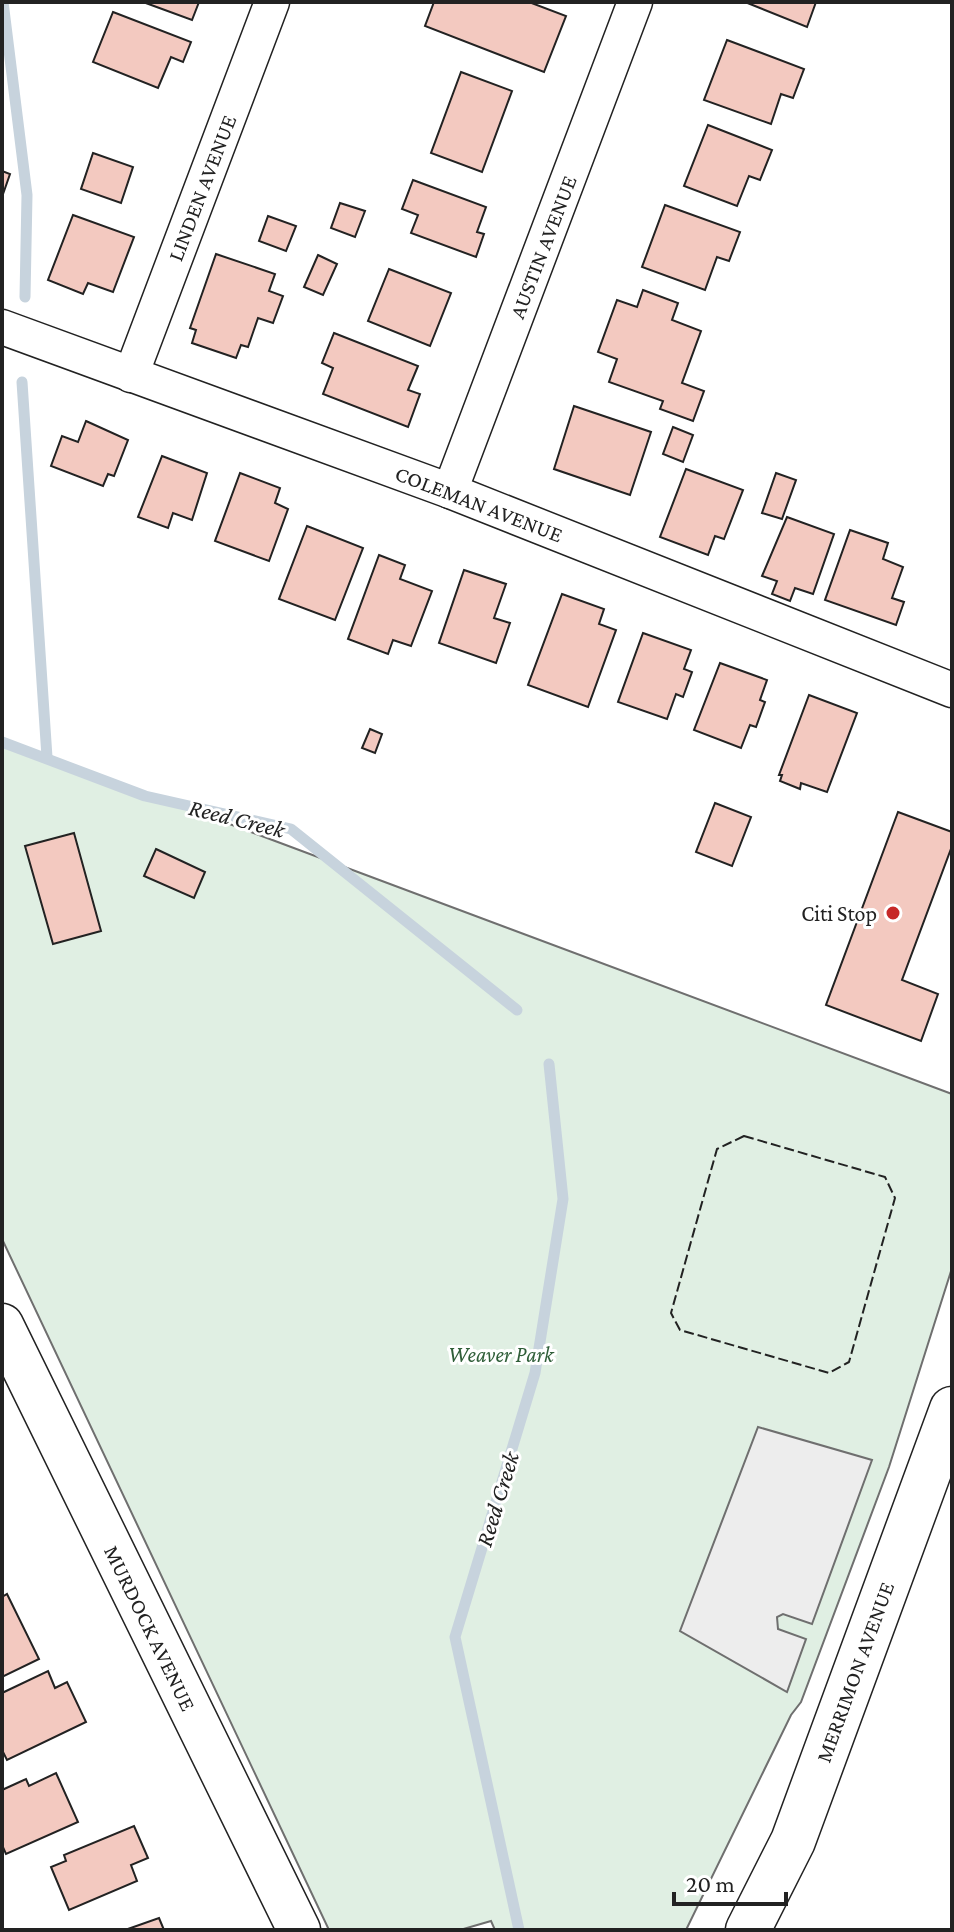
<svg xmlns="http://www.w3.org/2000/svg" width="954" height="1932" viewBox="0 0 954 1932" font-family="'Crimson Pro',serif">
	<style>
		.green { fill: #e0efe3; stroke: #6f6f6f; stroke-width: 2 }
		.parking { fill: #ededed; stroke: #6f6f6f; stroke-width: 2 }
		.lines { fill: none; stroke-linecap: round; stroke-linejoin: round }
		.stream { stroke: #c7d3dd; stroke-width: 11 }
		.building { fill: #f3c9c0; stroke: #222; stroke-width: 2 }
		.minor-casing { stroke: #222; stroke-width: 37 }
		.tertiary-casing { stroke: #222; stroke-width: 45 }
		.primary-casing { stroke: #222; stroke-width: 47 }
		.minor { stroke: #fff; stroke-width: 34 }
		.tertiary { stroke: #fff; stroke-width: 42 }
		.primary { stroke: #fff; stroke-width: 44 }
		.fence { stroke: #222; stroke-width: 2; stroke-dasharray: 10 4; stroke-linecap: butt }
		.poi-dot { fill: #c62828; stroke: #fff; stroke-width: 3 }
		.labels { text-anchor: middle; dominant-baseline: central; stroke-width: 6; stroke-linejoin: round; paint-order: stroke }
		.street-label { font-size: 22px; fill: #222; stroke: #fff }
		.poi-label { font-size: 22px; fill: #222; stroke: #fff; text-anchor: end }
		.park-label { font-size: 22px; font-style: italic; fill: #2f5e38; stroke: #fff }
		.water-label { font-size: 24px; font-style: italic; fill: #222; stroke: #fff }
	</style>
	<rect width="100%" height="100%" fill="#fff"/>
	<polygon class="green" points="2,739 952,1094 952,1268 889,1467 801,1702 791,1715 686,1930 495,1930 491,1921 460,1930 329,1930 2,1239"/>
	<polygon class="parking" points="758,1427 872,1460 812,1624 783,1614 777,1617 778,1629 806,1639 787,1692 680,1631"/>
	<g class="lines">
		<g class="stream">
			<polyline points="3,2 27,195 25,297"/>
			<polyline points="22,382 47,757"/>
			<polyline points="2,742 145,796 291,829 517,1010"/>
			<polyline points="519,1930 455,1637 535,1373 563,1199 549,1064"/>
		</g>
	</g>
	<g class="building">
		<polygon points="143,2 199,2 192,20"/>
		<polygon points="434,2 529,2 566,16 544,72 425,26"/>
		<polygon points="745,2 816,2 807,27"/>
		<polygon points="113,12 191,42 183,62 171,57 158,88 93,62"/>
		<polygon points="727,40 804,69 793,98 781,94 771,124 704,100"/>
		<polygon points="461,72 512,91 482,172 431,153"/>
		<polygon points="708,125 772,150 760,180 749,176 737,206 684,186"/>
		<polygon points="93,153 133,167 121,203 81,189"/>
		<polygon points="2,171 10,174 2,197"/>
		<polygon points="413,180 486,207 477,232 484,234 476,257 411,233 418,215 402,209"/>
		<polygon points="340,203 365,211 355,237 331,228"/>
		<polygon points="665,205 740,232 729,261 717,257 705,290 642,267"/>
		<polygon points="73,215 134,237 113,292 88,283 83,294 48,280"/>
		<polygon points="268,216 296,226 286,251 259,241"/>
		<polygon points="216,254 275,274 269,291 283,296 273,323 258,318 248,347 241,345 236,358 192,343 196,330 190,328"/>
		<polygon points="318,255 337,264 323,295 304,287"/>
		<polygon points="389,269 451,293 430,346 368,321"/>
		<polygon points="643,290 678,303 672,320 701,331 682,383 704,391 693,421 660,409 663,401 609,382 617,359 598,352 617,300 637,307"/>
		<polygon points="334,333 418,366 408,390 420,394 408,427 323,394 333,368 322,363"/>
		<polygon points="574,406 651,432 630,495 554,469"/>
		<polygon points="86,421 128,440 114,476 108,474 103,486 51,466 62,436 78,442"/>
		<polygon points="673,427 693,435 683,462 663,454"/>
		<polygon points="162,456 207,473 192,520 173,513 168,528 138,517"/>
		<polygon points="686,469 743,490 724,539 715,536 708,555 660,537"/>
		<polygon points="240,473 280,488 275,503 288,509 269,561 215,541"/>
		<polygon points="776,473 796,480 782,519 762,513"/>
		<polygon points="787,517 834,534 813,594 795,588 790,601 772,594 777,581 762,576"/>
		<polygon points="307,526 363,548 335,620 279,599"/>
		<polygon points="850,530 888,543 883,559 903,567 892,598 904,602 896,625 825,600"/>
		<polygon points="379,555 405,565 400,579 432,591 411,646 393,640 388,654 348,639"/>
		<polygon points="464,570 506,584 494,618 510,623 496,663 439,643"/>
		<polygon points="562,594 604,609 599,624 616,630 588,707 528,685"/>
		<polygon points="643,633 691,650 684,669 692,672 683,697 676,694 667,719 618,702"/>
		<polygon points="720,663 767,680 760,700 765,702 756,727 750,725 741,748 694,730"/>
		<polygon points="809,695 857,713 827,792 801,783 800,789 780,781 782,775 779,775"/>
		<polygon points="370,729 382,734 375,753 362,748"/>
		<polygon points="715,803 751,817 732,866 696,852"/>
		<polygon points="898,812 952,832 952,846 902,980 938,994 921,1041 826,1005"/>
		<polygon points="74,833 101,931 53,944 25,846"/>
		<polygon points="156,849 205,872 194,898 144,876"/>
		<polygon points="7,1594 39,1659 2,1677 2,1597"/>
		<polygon points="48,1671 55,1688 67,1682 86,1722 7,1760 2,1750 2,1693"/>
		<polygon points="56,1773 78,1822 6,1854 2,1845 2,1790 26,1779 29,1786"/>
		<polygon points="134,1826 148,1858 131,1865 137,1881 69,1910 51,1867 66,1861 64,1855"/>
		<polygon points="159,1918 164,1930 125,1930"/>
	</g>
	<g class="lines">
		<g class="minor-casing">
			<g id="minor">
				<polyline points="2,327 450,491 952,690"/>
				<polyline points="131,375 272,2"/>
				<polyline points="450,491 635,2"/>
			</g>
		</g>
		<g class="tertiary-casing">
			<polyline id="tertiary" points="2,1325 299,1930"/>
		</g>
		<g class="primary-casing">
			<polyline id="primary" points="748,1930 793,1841 952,1409"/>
		</g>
		<use href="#minor" class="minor"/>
		<use href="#tertiary" class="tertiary"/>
		<use href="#primary" class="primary"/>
		<polygon class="fence" points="744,1136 885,1177 895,1198 849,1362 829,1373 680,1330 671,1313 717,1149"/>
	</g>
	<circle class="poi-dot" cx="893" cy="913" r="8"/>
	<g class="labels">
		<g class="street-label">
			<text transform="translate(202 188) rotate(-69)">LINDEN AVENUE</text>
			<text transform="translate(543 247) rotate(-69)">AUSTIN AVENUE</text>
			<text transform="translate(479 504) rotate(21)">COLEMAN AVENUE</text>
			<text transform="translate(150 1628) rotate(64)">MURDOCK AVENUE</text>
			<text transform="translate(855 1672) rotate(-70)">MERRIMON AVENUE</text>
		</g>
		<g class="poi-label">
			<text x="877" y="913">Citi Stop</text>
		</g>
		<g class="park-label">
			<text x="501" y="1354">Weaver Park</text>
		</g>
		<g class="water-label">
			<text transform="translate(237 818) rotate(14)">Reed Creek</text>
			<text transform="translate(497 1499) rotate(-73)">Reed Creek</text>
		</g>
	</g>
	<rect width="954" height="1932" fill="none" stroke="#222222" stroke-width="8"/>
	<path d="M674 1892v12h112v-12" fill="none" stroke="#222222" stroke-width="4"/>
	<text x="686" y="1892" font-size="24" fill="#222222" stroke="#ffffff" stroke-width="6" paint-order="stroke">20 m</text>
</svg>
